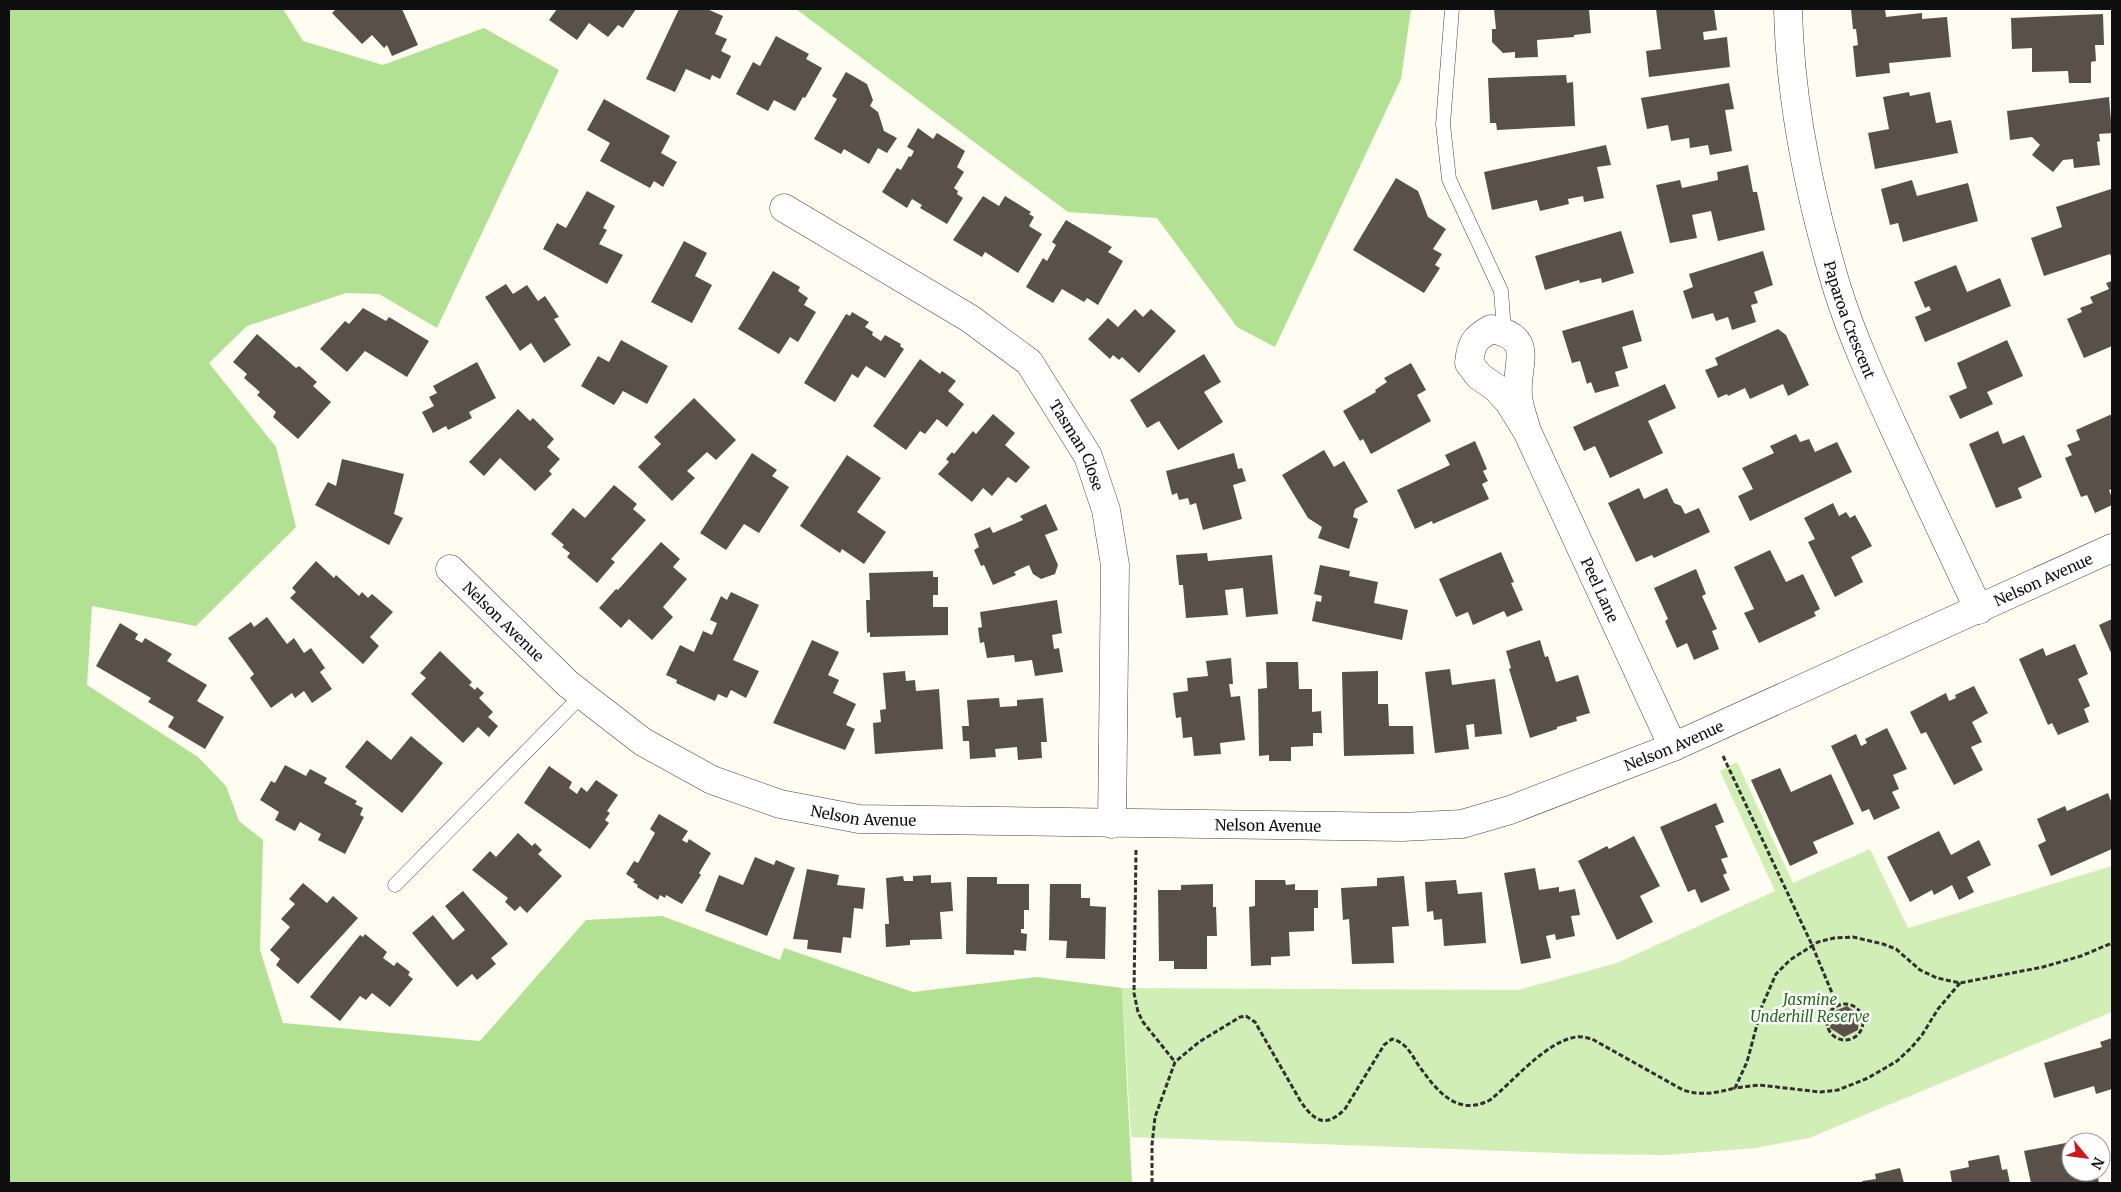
<svg xmlns="http://www.w3.org/2000/svg" width="2121" height="1192" viewBox="0 0 2121 1192" font-family="Merriweather,serif">
	<style>
		.green { fill: #d0eeb5 }
		.forest { fill: #b2e193 }
		.building { fill: #59504a }
		.lines { fill: none; stroke-linecap: round; stroke-linejoin: round }
		.service-casing { stroke: #424242; stroke-width: 15 }
		.minor-casing { stroke: #424242; stroke-width: 29 }
		.path { stroke: #313131; stroke-width: 3; stroke-dasharray: 5 2.5; stroke-linecap: butt }
		.service { stroke: #fff; stroke-width: 14 }
		.minor { stroke: #fff; stroke-width: 28 }
		.labels { text-anchor: middle; dominant-baseline: central; stroke-width: 5; stroke-linejoin: round; paint-order: stroke }
		.street-label { font-size: 15px; fill: #0f0f0f; stroke: #fff }
		.park-label { font-size: 15px; font-style: italic; fill: #256e18; stroke: #fff }
	</style>
	<rect width="100%" height="100%" fill="#fffdf1"/>
	<polygon class="green" points="1737,762 1793,883 1870,849 1908,928 2112,866 2112,1012 1809,1138 1755,1148 1666,1155 1583,1154 1131,1137 1122,988 1518,990 1617,963 1775,891 1720,771"/>
	<g class="forest">
		<polygon points="9,9 283,9 303,41 383,65 484,28 559,70 437,328 379,294 346,293 247,326 209,363 276,447 296,527 196,626 92,606 87,685 198,757 226,786 239,821 263,840 260,950 283,1023 480,1041 586,920 662,916 780,960 784,948 913,992 1037,977 1122,988 1132,1183 9,1183"/>
		<polygon points="796,9 1411,9 1401,79 1275,347 1237,327 1157,218 1068,212"/>
	</g>
	<g class="building">
		<polygon points="336,9 402,9 418,45 392,56 387,45 384,48 372,35 362,44 332,13"/>
		<polygon points="557,9 636,9 623,28 618,25 608,37 589,23 577,40 549,20"/>
		<polygon points="679,9 707,9 723,16 715,34 727,39 721,51 731,56 720,79 712,75 710,80 686,69 675,92 646,79"/>
		<polygon points="1494,9 1589,9 1591,33 1574,35 1574,37 1537,40 1538,57 1515,58 1515,52 1503,53 1492,42 1492,29 1496,29"/>
		<polygon points="1656,9 1714,9 1717,30 1703,32 1704,40 1727,37 1730,67 1649,77 1646,51 1661,49"/>
		<polygon points="1851,9 1885,9 1886,17 1922,13 1922,19 1947,17 1951,57 1889,63 1890,73 1856,77 1853,46 1858,45 1856,29 1853,29"/>
		<polygon points="2103,14 2104,45 2095,45 2096,61 2091,62 2091,83 2069,83 2068,71 2032,72 2032,48 2012,49 2011,18"/>
		<polygon points="776,36 809,54 806,59 822,68 805,98 803,97 795,111 774,100 768,111 736,94 753,62 760,66"/>
		<polygon points="846,72 867,84 873,100 870,106 878,112 884,131 897,138 887,153 878,148 869,164 844,149 841,154 814,139 837,99 832,96"/>
		<polygon points="1566,75 1567,83 1573,82 1575,126 1497,130 1496,123 1490,123 1488,78"/>
		<polygon points="1729,83 1734,109 1725,110 1732,151 1710,155 1708,145 1690,148 1689,138 1671,141 1668,125 1647,129 1641,98"/>
		<polygon points="1909,92 1910,96 1930,92 1936,123 1951,120 1958,153 1875,169 1868,133 1889,129 1883,97"/>
		<polygon points="2109,97 2112,133 2099,134 2100,141 2097,142 2100,165 2074,168 2073,159 2063,160 2053,172 2032,155 2040,145 2032,137 2010,140 2007,111"/>
		<polygon points="604,99 670,136 661,153 677,162 663,187 654,181 650,188 600,161 610,143 587,130"/>
		<polygon points="918,128 933,139 937,133 965,151 957,167 964,172 954,188 958,191 957,194 963,198 947,224 920,208 922,205 912,199 907,208 882,192 897,168 901,170 909,156 911,157 914,151 907,147"/>
		<polygon points="1606,145 1611,165 1597,167 1604,198 1584,202 1583,196 1568,199 1569,204 1540,211 1537,200 1492,210 1484,172"/>
		<polygon points="1748,165 1753,192 1757,192 1765,230 1718,241 1711,211 1692,215 1697,238 1670,243 1656,185 1680,180 1682,188 1718,180 1717,172"/>
		<polygon points="1396,178 1418,191 1428,217 1446,229 1433,249 1442,254 1435,265 1440,268 1424,293 1353,250"/>
		<polygon points="1912,180 1917,196 1968,183 1978,221 1903,242 1898,223 1890,225 1881,189"/>
		<polygon points="2111,189 2112,258 2110,254 2044,276 2031,238 2062,227 2056,207"/>
		<polygon points="587,191 615,206 603,228 607,230 599,244 623,255 607,284 543,249 557,223 566,228"/>
		<polygon points="983,196 999,206 1005,196 1031,212 1029,214 1034,217 1029,226 1042,234 1018,273 985,252 982,257 953,240"/>
		<polygon points="1066,220 1112,247 1108,252 1123,261 1098,305 1087,298 1084,302 1062,289 1053,303 1026,287 1043,258 1047,261 1056,245 1052,242"/>
		<polygon points="1621,231 1634,273 1602,283 1601,278 1580,283 1579,280 1545,290 1535,256"/>
		<polygon points="684,241 707,253 695,276 712,285 692,323 651,302"/>
		<polygon points="1763,251 1773,285 1754,292 1758,303 1751,305 1756,322 1732,330 1728,317 1716,321 1713,313 1692,319 1683,291 1693,287 1689,274"/>
		<polygon points="1956,265 1967,292 2000,278 2011,306 1925,342 1915,317 1931,310 1929,306 1925,308 1914,282"/>
		<polygon points="773,271 800,287 798,291 808,298 804,305 816,312 798,342 790,337 779,354 738,329"/>
		<polygon points="2112,281 2112,346 2084,358 2067,319 2082,312 2080,308 2093,303 2090,297 2109,289 2106,283"/>
		<polygon points="506,284 513,294 527,285 538,301 545,296 559,317 554,319 571,345 544,363 531,343 520,351 485,297"/>
		<polygon points="363,308 386,321 389,317 429,341 407,377 365,351 347,372 320,349 345,321 349,324"/>
		<polygon points="1135,309 1143,317 1151,309 1176,331 1139,373 1122,357 1119,360 1113,355 1110,359 1088,339 1108,318 1118,327"/>
		<polygon points="1633,310 1642,341 1622,347 1628,368 1615,372 1619,386 1595,393 1591,382 1587,384 1580,361 1572,363 1562,331"/>
		<polygon points="852,312 869,322 865,327 873,332 872,335 881,341 885,335 901,344 900,346 904,349 885,378 866,366 858,378 852,374 835,402 804,383 846,314 850,316"/>
		<polygon points="1778,329 1786,335 1809,385 1788,396 1783,384 1750,399 1745,388 1728,396 1727,394 1718,398 1705,370 1718,365 1715,358"/>
		<polygon points="257,334 296,368 299,366 317,382 313,386 331,402 298,439 273,417 276,412 257,395 260,392 244,378 247,374 233,362"/>
		<polygon points="621,340 668,366 647,404 623,391 614,405 581,386 598,356 609,362"/>
		<polygon points="2007,340 2023,376 1987,392 1993,404 1960,419 1949,396 1967,388 1957,363"/>
		<polygon points="1204,354 1221,382 1204,392 1223,422 1178,450 1159,421 1147,428 1130,400"/>
		<polygon points="920,359 940,374 942,371 956,381 948,391 964,404 947,427 937,419 925,434 920,431 906,450 873,426"/>
		<polygon points="477,362 496,398 469,412 472,418 448,430 446,426 433,433 422,412 434,406 429,397 437,393 433,386"/>
		<polygon points="1411,363 1426,390 1417,395 1431,421 1371,454 1363,439 1360,441 1343,411 1376,392 1375,390 1387,382 1384,378"/>
		<polygon points="1665,384 1676,408 1648,421 1663,453 1610,478 1595,446 1584,451 1573,427"/>
		<polygon points="694,398 736,440 716,460 707,452 687,471 695,478 672,501 638,467 661,444 654,437"/>
		<polygon points="518,409 530,421 533,418 554,439 547,447 560,459 549,471 552,474 535,491 500,458 484,476 469,462"/>
		<polygon points="993,414 1015,433 1005,445 1030,467 1016,483 1008,477 992,496 983,488 972,502 938,474 949,462 946,459 952,452 954,454 973,431 976,434"/>
		<polygon points="2112,414 2112,489 2109,490 2112,498 2112,505 2095,513 2087,495 2081,497 2065,458 2072,455 2067,445 2080,440 2076,430"/>
		<polygon points="1998,431 2003,444 2024,435 2042,477 2018,488 2022,498 1996,508 1969,444"/>
		<polygon points="1796,434 1800,442 1809,439 1815,452 1837,442 1852,472 1750,521 1738,496 1753,489 1742,468 1774,453 1770,446"/>
		<polygon points="1475,441 1487,469 1483,471 1488,481 1482,484 1489,499 1433,524 1432,521 1415,529 1397,490 1450,465 1445,455"/>
		<polygon points="1324,450 1334,467 1344,461 1368,502 1355,509 1353,517 1358,519 1349,549 1318,538 1322,527 1308,518 1282,475"/>
		<polygon points="752,453 777,470 772,476 789,487 759,533 744,524 726,550 700,533"/>
		<polygon points="1234,453 1238,469 1242,468 1246,481 1233,485 1242,519 1203,530 1196,503 1190,505 1188,498 1179,500 1177,493 1172,495 1166,471"/>
		<polygon points="847,455 881,478 857,512 886,532 864,564 842,549 840,553 800,526"/>
		<polygon points="342,459 404,474 394,514 403,518 389,545 315,505 328,482 336,486"/>
		<polygon points="614,485 637,504 633,509 646,520 611,559 615,562 597,583 567,557 570,553 562,547 564,545 551,534 573,508 585,518"/>
		<polygon points="1639,488 1644,499 1667,488 1674,503 1681,506 1685,514 1699,508 1710,532 1654,558 1652,555 1636,562 1608,503"/>
		<polygon points="1833,503 1839,516 1846,512 1850,518 1855,515 1872,546 1851,557 1863,582 1835,597 1808,542 1815,539 1804,518"/>
		<polygon points="1046,504 1058,530 1045,535 1058,565 1055,574 1041,579 1033,574 1029,565 1014,572 1016,575 993,585 984,565 981,566 974,550 979,547 974,534 990,527 993,533 1023,520 1020,516"/>
		<polygon points="661,542 680,559 673,567 687,579 663,607 673,617 652,640 629,619 621,628 599,608 616,589 618,590"/>
		<polygon points="1770,550 1786,582 1803,574 1820,609 1814,612 1816,616 1759,643 1744,613 1754,609 1734,567"/>
		<polygon points="1501,552 1514,582 1511,583 1523,610 1507,617 1504,611 1473,625 1468,612 1456,617 1439,579"/>
		<polygon points="1207,553 1208,561 1272,555 1278,614 1246,617 1243,588 1225,590 1228,615 1186,618 1183,585 1179,585 1176,555"/>
		<polygon points="316,561 334,578 336,575 359,596 362,592 368,598 372,594 393,612 370,637 379,646 363,664 290,598 296,592 292,588"/>
		<polygon points="1320,565 1350,571 1349,576 1378,582 1374,603 1408,610 1402,640 1312,621 1316,601 1321,602 1322,596 1314,594"/>
		<polygon points="1696,569 1706,594 1702,596 1717,629 1712,631 1719,649 1694,660 1687,643 1677,648 1665,621 1668,619 1654,588"/>
		<polygon points="933,571 933,577 938,577 938,595 933,595 933,607 948,607 948,635 870,637 870,632 867,633 866,600 870,600 869,573"/>
		<polygon points="731,592 759,605 733,660 759,671 746,698 731,690 727,698 718,694 715,701 676,683 677,680 666,675 680,645 694,652 703,631 712,635 717,623 710,620 721,596 727,600"/>
		<polygon points="1057,600 1062,633 1052,635 1054,649 1059,648 1063,672 1035,676 1032,660 1015,662 1014,655 987,658 984,642 980,643 978,628 982,627 980,612"/>
		<polygon points="267,617 287,644 294,638 304,653 311,648 325,668 320,672 332,689 312,703 304,691 295,698 292,693 271,708 250,678 254,674 228,638 251,622 254,627"/>
		<polygon points="2112,619 2112,655 2099,625"/>
		<polygon points="120,623 138,634 135,639 142,643 145,638 172,654 167,661 207,685 197,701 224,717 205,749 168,727 174,717 148,702 151,698 96,666"/>
		<polygon points="812,640 839,652 828,675 839,680 833,693 856,704 846,725 855,729 845,750 773,723"/>
		<polygon points="1540,640 1545,657 1548,656 1556,682 1578,675 1590,713 1576,717 1577,721 1557,727 1557,729 1530,738 1509,669 1511,668 1506,651"/>
		<polygon points="2075,644 2088,674 2078,679 2090,706 2084,709 2089,722 2058,735 2052,723 2048,725 2019,659 2043,648 2046,656"/>
		<polygon points="440,651 472,682 469,685 475,690 477,687 484,693 479,698 493,712 488,717 498,726 489,737 478,727 463,743 411,694 426,678 420,673"/>
		<polygon points="1231,658 1233,684 1229,684 1231,697 1240,696 1245,740 1220,743 1221,754 1194,756 1192,737 1183,738 1181,717 1176,718 1173,693 1188,691 1187,678 1208,676 1206,661"/>
		<polygon points="1266,662 1298,662 1299,689 1312,689 1312,712 1321,711 1322,733 1313,733 1313,746 1291,747 1291,761 1269,761 1269,755 1259,756 1258,689 1267,688"/>
		<polygon points="1450,669 1452,685 1495,679 1502,734 1475,737 1474,724 1466,725 1469,749 1435,753 1425,672"/>
		<polygon points="905,671 906,681 915,680 916,691 939,689 943,749 875,754 873,723 881,722 880,710 886,709 883,673"/>
		<polygon points="1378,671 1378,704 1388,704 1389,726 1413,726 1414,754 1344,756 1342,672"/>
		<polygon points="1974,686 1988,713 1972,722 1982,742 1971,747 1983,770 1954,785 1926,732 1921,734 1910,712 1946,693 1949,701 1956,698 1955,695"/>
		<polygon points="999,698 1000,707 1017,706 1017,700 1043,698 1047,742 1041,742 1042,758 1018,760 1017,747 995,749 996,757 970,759 969,741 963,741 962,726 969,726 967,700"/>
		<polygon points="1887,728 1907,769 1893,775 1899,789 1892,792 1900,808 1874,820 1869,809 1862,812 1831,746 1856,734 1861,746 1867,743 1865,739"/>
		<polygon points="411,736 443,763 402,813 345,767 367,740 391,760"/>
		<polygon points="285,765 306,776 310,769 327,778 324,783 357,801 355,804 363,808 360,815 364,817 345,854 318,840 321,834 300,822 295,831 275,820 279,812 260,800 271,781 275,783"/>
		<polygon points="549,766 572,782 569,788 577,794 581,787 587,792 596,780 618,795 607,811 610,813 605,820 609,823 590,849 524,803"/>
		<polygon points="1780,768 1791,792 1831,774 1854,824 1813,842 1818,853 1790,866 1751,780"/>
		<polygon points="2108,793 2112,804 2112,849 2051,876 2038,845 2046,841 2037,819 2065,806 2067,811"/>
		<polygon points="1716,803 1724,822 1715,826 1728,857 1721,859 1727,873 1723,875 1730,890 1701,903 1695,889 1688,892 1660,827"/>
		<polygon points="659,814 688,831 682,840 687,843 689,839 711,853 699,873 701,875 682,904 666,895 665,898 660,895 658,900 637,887 638,885 633,882 635,880 626,874 634,861 638,863 655,833 650,829"/>
		<polygon points="1939,831 1951,855 1979,840 1991,865 1967,877 1974,892 1959,900 1952,885 1934,895 1932,890 1910,902 1887,857"/>
		<polygon points="518,833 532,846 535,843 542,850 538,854 562,876 527,913 520,906 515,911 505,902 508,898 472,870 490,851 496,857"/>
		<polygon points="1634,836 1660,886 1640,896 1653,922 1617,940 1578,861 1607,846 1609,849"/>
		<polygon points="755,857 774,865 776,860 795,868 767,936 705,911 719,875 743,885"/>
		<polygon points="1535,868 1539,890 1559,887 1559,892 1575,889 1580,915 1571,916 1575,936 1556,940 1555,934 1546,936 1551,958 1521,964 1504,873"/>
		<polygon points="807,869 839,875 837,885 865,888 863,909 854,908 851,938 843,937 841,953 807,949 808,940 793,939"/>
		<polygon points="931,875 931,883 951,882 953,911 940,912 942,939 910,940 910,945 886,947 885,924 889,924 886,878 903,876 904,881 913,881 913,876"/>
		<polygon points="1404,876 1409,926 1392,927 1394,963 1352,964 1349,919 1343,920 1341,888 1377,886 1377,878"/>
		<polygon points="967,877 997,877 997,884 1029,884 1029,910 1024,910 1024,929 1021,929 1021,933 1027,934 1026,951 1014,950 1014,955 966,954"/>
		<polygon points="1255,880 1285,880 1286,885 1295,884 1295,890 1318,890 1318,908 1314,908 1314,931 1289,932 1290,956 1271,957 1271,965 1251,966 1249,907 1255,906"/>
		<polygon points="1456,880 1458,894 1482,892 1486,943 1444,946 1442,919 1434,920 1433,911 1427,912 1425,882"/>
		<polygon points="303,883 327,903 333,896 358,918 298,984 276,965 280,959 270,950 290,927 281,919 295,904 289,899"/>
		<polygon points="1050,884 1081,884 1081,898 1090,898 1090,906 1106,907 1105,959 1066,958 1067,941 1049,940"/>
		<polygon points="1213,884 1213,907 1216,907 1217,936 1207,936 1207,969 1174,969 1174,961 1159,961 1158,890 1181,890 1181,885"/>
		<polygon points="463,891 508,944 491,958 496,964 477,980 472,974 457,987 412,933 433,915 453,940 465,930 445,906"/>
		<polygon points="365,934 387,952 383,958 394,966 397,962 410,972 408,975 413,979 390,1007 372,993 366,1000 360,996 340,1021 310,997 360,935 363,937"/>
		<polygon points="1847,1006 1859,1015 1858,1030 1844,1037 1830,1028 1832,1012"/>
		<polygon points="2112,1038 2112,1089 2096,1094 2094,1086 2054,1098 2044,1063 2102,1047 2100,1042"/>
		<polygon points="2090,1134 2091,1142 2072,1142 2071,1137"/>
		<polygon points="2071,1142 2071,1172 2097,1172 2099,1183 2031,1183 2024,1151"/>
		<polygon points="1999,1155 2002,1170 2007,1169 2010,1183 1952,1183 1950,1171 1969,1167 1968,1161"/>
		<polygon points="1900,1168 1904,1183 1863,1183 1862,1181 1876,1179 1875,1174"/>
	</g>
	<g class="lines">
		<g class="service-casing">
			<g id="service">
				<polyline points="1452,9 1443,124 1449,179 1501,291 1504,331"/>
				<polyline points="395,885 582,695"/>
			</g>
		</g>
		<g class="minor-casing">
			<g id="minor">
				<path id="s1" d="M1788 9C1790 103 1810 198 1837 288 1852 336 1873 382 1894 428 1922 489 1950 549 1979 610"/>
				<path id="s2" d="M784 208 969 318 1029 362 1088 456 1106 510 1115 565 1112 824"/>
				<path id="s3" d="M1527 431C1524 420 1519 408 1518 396 1515 363 1537 338 1491 329 1475 338 1471 343 1469 363L1479 376 1496 388 1509 402 1527 431 1673 747"/>
				<path id="s4" d="M450 569 568 684 643 742 712 780 780 804 859 819 1402 827 1462 824 1510 810 1673 747 2112 548"/>
			</g>
		</g>
		<g class="path">
			<polyline points="1723,756 1812,945 1837,1005"/>
			<polyline points="1136,850 1134,993 1138,1012 1143,1022 1175,1062"/>
			<polyline points="1960,983 1938,1009 1922,1035 1911,1048 1897,1061 1868,1078 1838,1090 1820,1092 1759,1085 1735,1088 1747,1062 1762,1006 1776,974 1790,960 1818,942 1834,938 1853,937 1883,944 1896,949 1920,970 1937,978 1960,983 2043,967 2081,956 2112,943"/>
			<circle cx="1845" cy="1022" r="18"/>
			<path d="M1152 1183V1145L1155 1117 1175 1062 1199 1042 1240 1017 1246 1016 1255 1022 1301 1102C1315 1122 1326 1128 1345 1109L1384 1045 1392 1039C1407 1043 1411 1054 1419 1066 1437 1091 1457 1117 1490 1100 1514 1081 1545 1042 1576 1037 1581 1036 1587 1038 1592 1039L1683 1090C1702 1096 1716 1093 1735 1088"/>
		</g>
		<use href="#service" class="service"/>
		<use href="#minor" class="minor"/>
	</g>
	<g class="labels">
		<g class="street-label">
			<text stroke="none"><textPath href="#s1" startOffset="318">Paparoa Crescent</textPath></text>
			<text stroke="none"><textPath href="#s2" startOffset="386">Tasman Close</textPath></text>
			<text stroke="none"><textPath href="#s4" startOffset="1725">Nelson Avenue</textPath></text>
			<text stroke="none"><textPath href="#s3" startOffset="429">Peel Lane</textPath></text>
			<text stroke="none"><textPath href="#s4" startOffset="75">Nelson Avenue</textPath></text>
			<text stroke="none"><textPath href="#s4" startOffset="1320">Nelson Avenue</textPath></text>
			<text stroke="none"><textPath href="#s4" startOffset="495">Nelson Avenue</textPath></text>
			<text stroke="none"><textPath href="#s4" startOffset="900">Nelson Avenue</textPath></text>
		</g>
		<g class="park-label">
			<text x="1810" y="999">Jasmine<tspan x="1810" dy="17">Underhill Reserve</tspan></text>
		</g>
	</g>
	<rect width="2121" height="1192" fill="none" stroke="#0f0f0f" stroke-width="20"/>
	<g transform="translate(2086 1157) rotate(119)"><circle r="24" fill="#ffffff" stroke="#9f9f9f"/>
	<path d="M0-4L9 19L0 12L-9 19Z" fill="#ce1918"/>
	<text y="-8" font-size="14" font-weight="bold" text-anchor="middle" fill="#0f0f0f">N</text>
	</g>
</svg>
